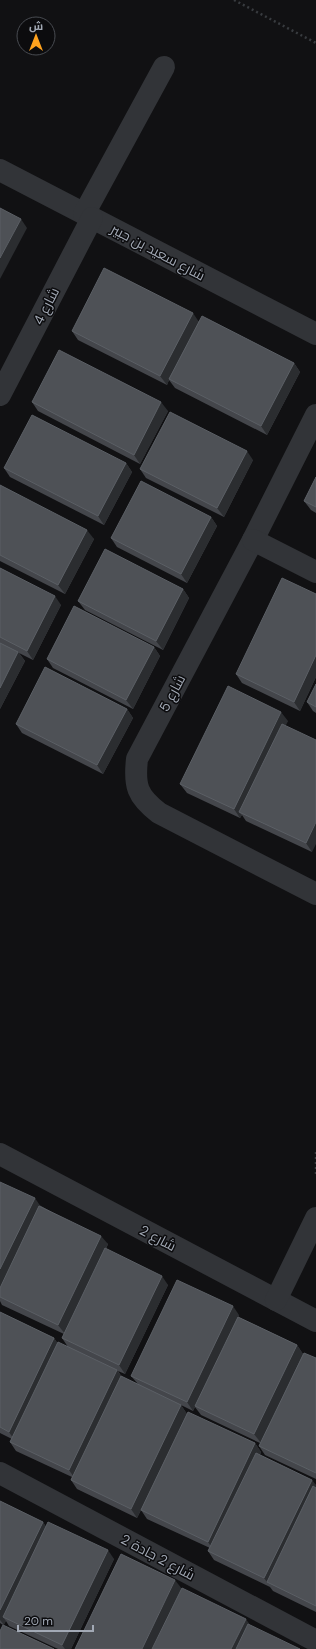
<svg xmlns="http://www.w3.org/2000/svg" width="316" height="1649" viewBox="0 0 316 1649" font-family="'DM Sans',Cairo,sans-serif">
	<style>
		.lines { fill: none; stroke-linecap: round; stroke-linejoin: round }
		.path { stroke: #383b3f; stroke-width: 2.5; stroke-dasharray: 2 3; stroke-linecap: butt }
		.minor { stroke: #323438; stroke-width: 22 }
		.wall { fill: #44464b }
		.shaded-wall { fill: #2b2d30 }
		.building { fill: #4e5156; stroke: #5b5f65 }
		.labels { text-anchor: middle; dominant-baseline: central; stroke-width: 3; stroke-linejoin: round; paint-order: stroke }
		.street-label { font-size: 14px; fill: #a2a9b5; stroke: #0c0c0e }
	</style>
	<rect width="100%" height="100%" fill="#111113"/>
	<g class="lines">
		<g class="path">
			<polyline points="234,0 316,43"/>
			<polyline points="316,1152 316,1176"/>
		</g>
		<g class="minor">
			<polyline points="0,170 316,334"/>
			<polyline points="84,214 164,67"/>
			<polyline points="0,395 92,218"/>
			<path d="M316 415 253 540 137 759C134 786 137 796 159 813L316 894"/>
			<polyline points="253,540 316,572"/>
			<polyline points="0,1154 316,1321"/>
			<polyline points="276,1300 316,1218"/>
			<polyline points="0,1473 316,1641"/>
		</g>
	</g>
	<g class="wall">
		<polygon points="199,321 294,363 300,372 267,435 175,388 169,380 167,385 78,340 72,331"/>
		<polygon points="32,402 168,411 140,464 38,411"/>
		<polygon points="253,460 224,517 146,478 140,469"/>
		<polygon points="126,463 132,472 104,525 10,477 4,468"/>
		<polygon points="316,477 316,513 311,510 304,501"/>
		<polygon points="0,485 94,539 65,594 0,561"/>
		<polygon points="211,517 217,526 187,583 117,547 111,538"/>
		<polygon points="0,568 61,605 33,660 19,653 25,661 0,709"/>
		<polygon points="183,589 189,598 163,650 85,610 78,601"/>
		<polygon points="316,594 316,677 300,711 242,683 236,674"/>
		<polygon points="154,647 160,656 133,709 53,668 47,659"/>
		<polygon points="316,684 316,713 313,711 307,702"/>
		<polygon points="127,709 133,718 103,774 22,733 16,724"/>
		<polygon points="288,721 285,725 312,852 246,821 242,815 240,818 187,793 180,784"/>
		<polygon points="0,1182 41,1206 108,1244 106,1249 168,1285 125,1374 118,1371 122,1377 138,1384 131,1376 239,1315 238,1317 297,1345 303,1354 316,1358 316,1479 265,1455 259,1446 260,1443 201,1415 195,1407 193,1411 181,1405 187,1414 255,1443 261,1452 260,1455 316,1485 316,1612 273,1591 270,1587 214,1560 208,1551 210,1548 147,1519 141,1510 137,1518 77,1489 71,1480 72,1477 16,1451 10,1442 12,1439 0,1433 0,1312 54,1338 58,1344 68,1347 62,1338 64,1334 2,1305 0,1301"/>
		<polygon points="0,1501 43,1522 46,1527 114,1559 71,1649 58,1649 9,1626 6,1621 1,1628 3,1625 0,1623"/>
	</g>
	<g class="shaded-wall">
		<polygon points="21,219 27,228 0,279 0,258"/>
		<polygon points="193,313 199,322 169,379 169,380 167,385 160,376"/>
		<polygon points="294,363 300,372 267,435 261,426"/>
		<polygon points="161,402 168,411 140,464 134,455"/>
		<polygon points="247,451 253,460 224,517 217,508"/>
		<polygon points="126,463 132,472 104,525 98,516"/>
		<polygon points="211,517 217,526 187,583 181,574"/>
		<polygon points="87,530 94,539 65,594 58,585"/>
		<polygon points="183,589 189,598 163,650 156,641"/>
		<polygon points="55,596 61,605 33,660 27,651"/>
		<polygon points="154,647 160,656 133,709 126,700"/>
		<polygon points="18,652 25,661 0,709 0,688"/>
		<polygon points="316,655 316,677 300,711 294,702"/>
		<polygon points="127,709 133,718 103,774 97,765"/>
		<polygon points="281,712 288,721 243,813 239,812 242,815 240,818 234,809"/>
		<polygon points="316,822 316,844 312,852 306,843"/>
		<polygon points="35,1198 41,1207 0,1291 0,1269"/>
		<polygon points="101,1236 108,1244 65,1334 58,1325"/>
		<polygon points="162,1276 168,1285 125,1374 119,1365"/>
		<polygon points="233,1306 239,1315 193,1411 187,1402"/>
		<polygon points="54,1338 60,1347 15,1441 9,1432"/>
		<polygon points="297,1345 303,1354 261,1443 254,1434"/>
		<polygon points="117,1370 123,1379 75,1479 69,1470"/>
		<polygon points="181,1405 187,1414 137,1518 131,1509"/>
		<polygon points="255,1443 261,1452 214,1551 208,1542"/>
		<polygon points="312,1480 316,1485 316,1493 267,1582 264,1578"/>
		<polygon points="43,1522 49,1531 3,1617 6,1621 4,1625 0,1620 0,1610"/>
		<polygon points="108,1550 114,1559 71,1649 65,1649 62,1645"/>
		<polygon points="175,1580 182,1589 152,1649 142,1649"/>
		<polygon points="246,1619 252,1628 242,1649 231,1649"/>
	</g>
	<g class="building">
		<polygon points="0,208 21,219 0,258"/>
		<polygon points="104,268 193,313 160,376 72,331"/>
		<polygon points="202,316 294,363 261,426 169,379"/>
		<polygon points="59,350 161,402 134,455 32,402"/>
		<polygon points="170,412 247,451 217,508 140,469"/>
		<polygon points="32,415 126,463 98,516 4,468"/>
		<polygon points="316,477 316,507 304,501"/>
		<polygon points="141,481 211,517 181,574 111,538"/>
		<polygon points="0,485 87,530 58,585 0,555"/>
		<polygon points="105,549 183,589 156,641 78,601"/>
		<polygon points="0,568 55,596 27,651 0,637"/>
		<polygon points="282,578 316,594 316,655 294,702 236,674"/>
		<polygon points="74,606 154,647 126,700 47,659"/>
		<polygon points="0,643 18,652 0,688"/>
		<polygon points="45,667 127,709 97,765 16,724"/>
		<polygon points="316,684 316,707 307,702"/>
		<polygon points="228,686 281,712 234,809 180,784"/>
		<polygon points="282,724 316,740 316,822 306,843 239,812"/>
		<polygon points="0,1182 35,1198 0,1269"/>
		<polygon points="39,1206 101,1236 58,1325 0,1297 0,1288"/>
		<polygon points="105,1248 162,1276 119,1365 62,1338"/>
		<polygon points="177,1280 233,1306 187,1402 131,1376"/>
		<polygon points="0,1312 54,1338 9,1432 0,1427"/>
		<polygon points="238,1317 297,1345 254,1434 195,1406"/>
		<polygon points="58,1342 117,1370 69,1470 10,1442"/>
		<polygon points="304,1353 316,1358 316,1473 259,1446"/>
		<polygon points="121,1376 181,1405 131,1509 71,1480"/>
		<polygon points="188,1412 255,1443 208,1542 141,1510"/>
		<polygon points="256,1453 312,1480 264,1578 208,1551"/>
		<polygon points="313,1486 316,1488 316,1606 267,1582"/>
		<polygon points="0,1501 43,1522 0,1610"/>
		<polygon points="48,1522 108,1550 62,1645 3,1617"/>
		<polygon points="121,1554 175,1580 142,1649 75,1649"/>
		<polygon points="182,1588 246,1619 231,1649 152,1649"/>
		<polygon points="248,1624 300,1649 236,1649"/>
		<polygon points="3,1625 54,1649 0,1649 0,1631"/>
	</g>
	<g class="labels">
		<g class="street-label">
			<text transform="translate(158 252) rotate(28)">شارع سعيد بن جبير</text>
			<text transform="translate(46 306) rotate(-63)">شارع 4</text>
			<text transform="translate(172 693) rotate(-62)">شارع 5</text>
			<text transform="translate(158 1238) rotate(28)">شارع 2</text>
			<text transform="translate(158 1557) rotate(28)">شارع 2 جادة 2</text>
		</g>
	</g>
	<g transform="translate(36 36)"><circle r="19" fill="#0c0c0e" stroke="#484b51"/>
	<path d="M0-3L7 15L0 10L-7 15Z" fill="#fea21e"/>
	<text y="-6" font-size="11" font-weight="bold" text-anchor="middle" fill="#a2a9b5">ش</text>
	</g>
	<path d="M18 1625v6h75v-6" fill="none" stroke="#a2a9b5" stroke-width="2"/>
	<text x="24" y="1625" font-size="12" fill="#a2a9b5" stroke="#0c0c0e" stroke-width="3" paint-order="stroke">20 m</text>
</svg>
